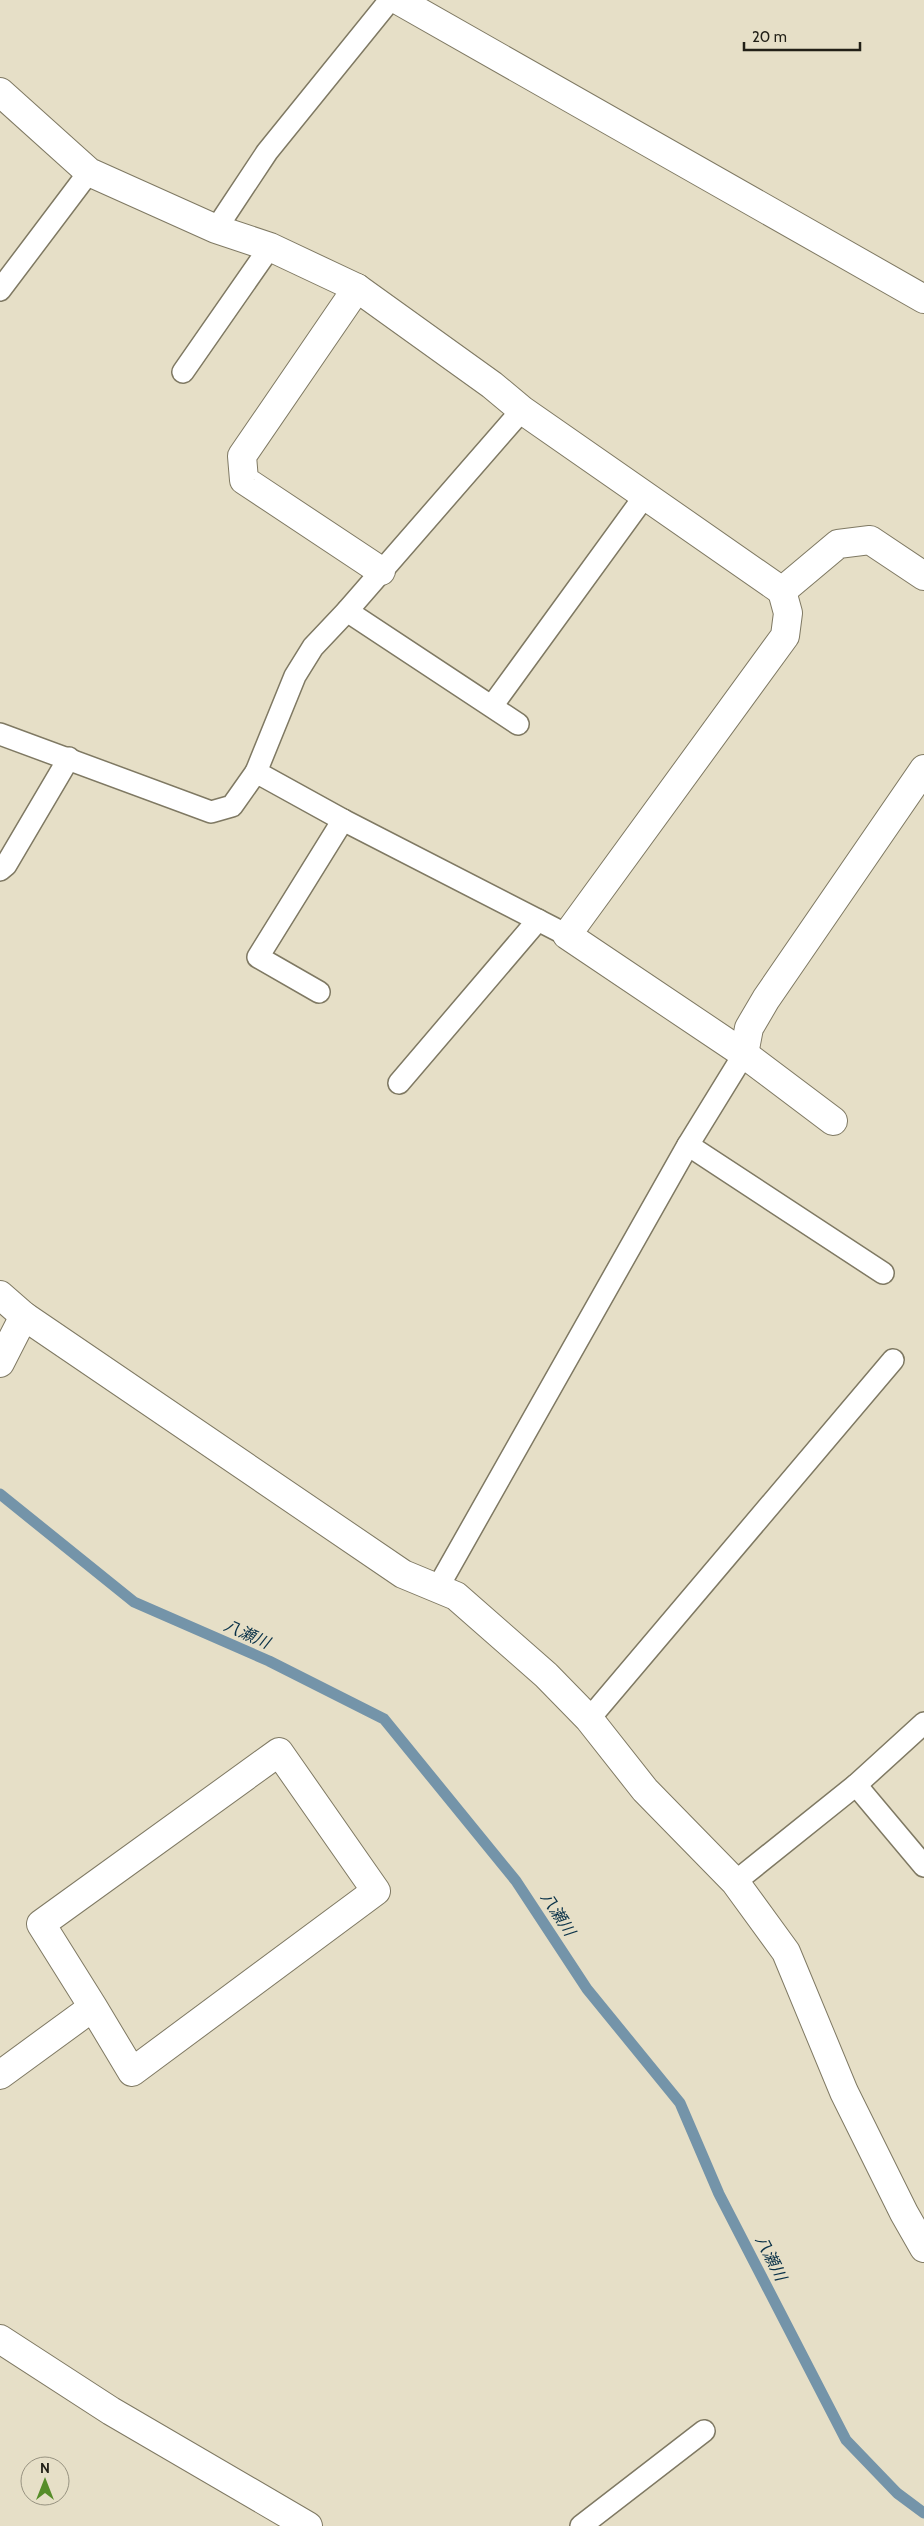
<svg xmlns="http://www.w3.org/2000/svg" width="924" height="2526" viewBox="0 0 924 2526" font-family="Cabin,'Noto Sans JP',sans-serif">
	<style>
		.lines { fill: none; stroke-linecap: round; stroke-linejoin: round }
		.stream { stroke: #7494a9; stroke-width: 11 }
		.lane-casing { stroke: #7f7963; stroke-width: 24 }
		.street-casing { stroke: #7f7963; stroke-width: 30 }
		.lane { stroke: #fff; stroke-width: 21 }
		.street { stroke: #fff; stroke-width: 28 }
		.labels { text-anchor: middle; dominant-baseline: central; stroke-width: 4; stroke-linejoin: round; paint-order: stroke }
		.water-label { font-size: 16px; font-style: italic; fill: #083047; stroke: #e6dfc7 }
	</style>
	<rect width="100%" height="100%" fill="#e6dfc7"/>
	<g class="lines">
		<polyline class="stream" points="0,1494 134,1602 269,1661 384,1719 516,1881 587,1989 680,2103 719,2194 846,2440 897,2493 924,2513"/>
		<g class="lane-casing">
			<g id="lane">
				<polyline points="216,229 267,152 390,0"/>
				<polyline points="0,290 89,172"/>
				<polyline points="183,372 270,247"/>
				<polyline points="347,611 518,724"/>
				<polyline points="492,706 644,497"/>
				<polyline points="0,734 211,812 232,806 256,772 343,820 567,935"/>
				<polyline points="256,772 295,676 313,647 347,611 522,410"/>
				<polyline points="0,870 6,865 69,758"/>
				<polyline points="319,992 258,957 343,820"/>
				<polyline points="399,1083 538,920"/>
				<polyline points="688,1145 883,1273"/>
				<polyline points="437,1589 688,1145 744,1054"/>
				<polyline points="589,1719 893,1360"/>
				<polyline points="856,1785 924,1866"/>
				<polyline points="735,1882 856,1785 924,1723"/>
				<polyline points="581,2526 704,2431"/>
			</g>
		</g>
		<g class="street-casing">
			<g id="street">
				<polyline points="398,0 924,299"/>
				<polyline points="0,92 89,172 216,229 270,247 357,288 492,385 522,410 782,591 838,544 870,540 924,576"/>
				<polyline points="357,288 242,456 244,480 381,571"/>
				<polyline points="782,591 788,613 785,636 567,935 744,1054 833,1121"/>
				<polyline points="744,1054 749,1028 766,999 924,769"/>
				<polyline points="0,1295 24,1316 403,1574 456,1596 546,1675 589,1719 645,1790 735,1882 786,1952 844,2092 904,2213 924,2248"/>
				<polyline points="0,1363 24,1316"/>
				<polyline points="0,2075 93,2007 41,1924 279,1752 376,1891 132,2072 93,2007"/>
				<polyline points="0,2339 111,2411 308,2526"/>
			</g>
		</g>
		<use href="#lane" class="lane"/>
		<use href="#street" class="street"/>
	</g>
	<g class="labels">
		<g class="water-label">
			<text transform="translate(247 1634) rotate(24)">八瀬川</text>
			<text transform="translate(558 1914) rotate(57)">八瀬川</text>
			<text transform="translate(771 2258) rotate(63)">八瀬川</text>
		</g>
	</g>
	<g transform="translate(45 2481)"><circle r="24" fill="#e6dfc7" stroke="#989381"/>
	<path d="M0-4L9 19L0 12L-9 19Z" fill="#568d29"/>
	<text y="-8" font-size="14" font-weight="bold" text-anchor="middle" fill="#222017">N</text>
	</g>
	<path d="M744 42v8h116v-8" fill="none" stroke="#222017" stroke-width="2.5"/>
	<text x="752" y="42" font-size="15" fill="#222017" stroke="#e6dfc7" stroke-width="4" paint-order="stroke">20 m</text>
</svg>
